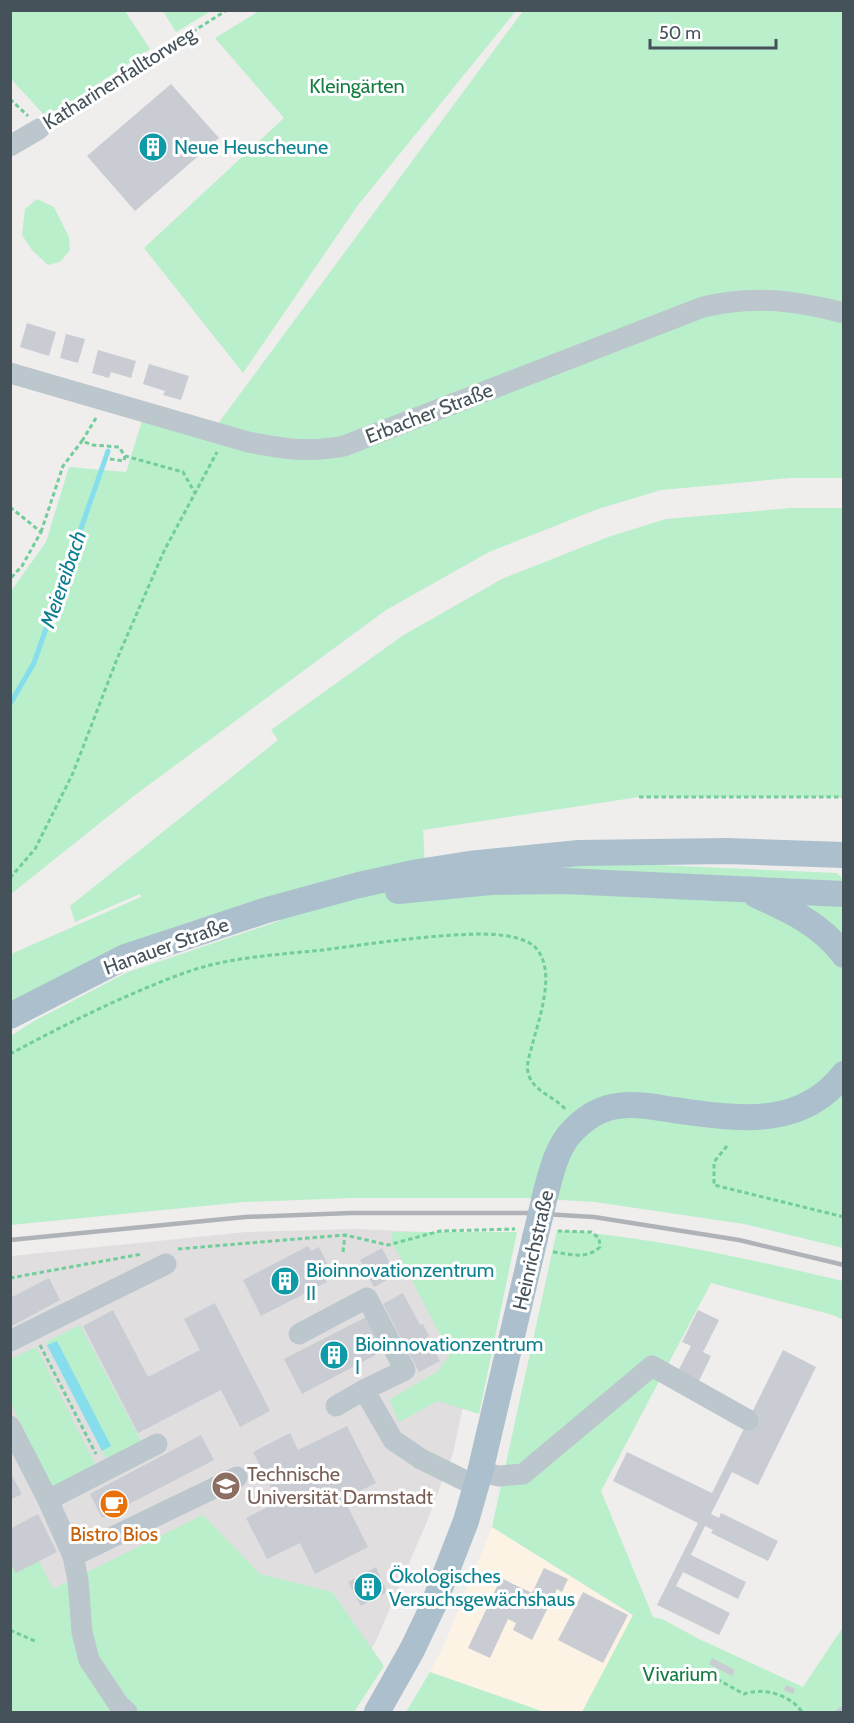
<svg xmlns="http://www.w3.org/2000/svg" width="854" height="1723" viewBox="0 0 854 1723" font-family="Cabin,sans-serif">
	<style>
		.commercial { fill: #fcf3e5 }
		.education { fill: #e1dedf }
		.green { fill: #b9efca }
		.water { fill: #86deed }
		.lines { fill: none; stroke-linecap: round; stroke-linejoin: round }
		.stream { stroke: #86deed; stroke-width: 5 }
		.building { fill: #c9ccd2 }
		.path { stroke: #71cd9a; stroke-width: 3; stroke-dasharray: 4.5 3; stroke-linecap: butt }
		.minor { stroke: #bbc6cd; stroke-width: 21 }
		.major { stroke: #acbfcd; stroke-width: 26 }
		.rail { stroke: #afb3b8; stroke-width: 4.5 }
		.major-bridge { stroke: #acbfcd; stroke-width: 26 }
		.labels { text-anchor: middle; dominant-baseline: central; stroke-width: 6; stroke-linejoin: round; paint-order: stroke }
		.street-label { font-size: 20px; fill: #45525a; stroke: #fff }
		.park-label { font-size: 20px; fill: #157c42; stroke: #fff }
		.culture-label { font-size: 20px; fill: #0d838f; stroke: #fff; text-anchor: start }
		.education-label { font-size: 20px; fill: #785e54; stroke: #fff; text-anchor: start }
		.food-label { font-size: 20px; fill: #c56008; stroke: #fff }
		.water-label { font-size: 21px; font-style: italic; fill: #0b7f91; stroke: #fff }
	</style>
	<rect width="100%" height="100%" fill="#f0eded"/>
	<polygon class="commercial" points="492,1527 633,1616 582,1712 544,1712 430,1672 445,1643"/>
	<polygon class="education" points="355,1229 500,1235 453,1453 428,1519 376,1641 333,1712 11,1609 11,1256 246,1232"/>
	<g class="green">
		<polygon points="261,10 516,11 358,205 243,373 144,248 284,118 215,38"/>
		<polygon points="10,11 125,11 150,49 47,118 11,79"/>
		<polygon points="163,11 211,11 176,32"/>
		<polygon points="523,11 843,11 843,478 790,478 661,490 598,509 489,552 386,610 135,795 11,894 11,591 46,542 69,467 126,472 142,421 206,440"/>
		<polygon points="37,199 54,207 69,237 70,250 60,262 48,265 32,250 22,235 25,209"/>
		<path d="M791 508H843V797H639L423 830 425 866C346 882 265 897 189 922 127 942 69 974 11 1004V954L141 897 140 894 75 922 70 906 278 740 271 730 402 636 502 579 608 537 666 519Z"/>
		<polygon points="613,863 837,873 842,878 841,882 415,879"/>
		<polygon points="565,881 756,903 795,921 839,961 843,971 843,1248 744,1224 595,1202 528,1198 351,1198 244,1202 11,1225 11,1036 34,1021 128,972 279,921 294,903 418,889"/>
		<polygon points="791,900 843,903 842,937"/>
		<path d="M557 1230C654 1237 749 1259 843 1281V1320L833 1315 711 1283 601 1491 653 1617 662 1619 699 1639 803 1687 843 1627V1712H582L633 1615 492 1527Z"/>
		<polygon points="392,1232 517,1232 479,1414 438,1401 399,1422 389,1400 438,1371 450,1354 391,1240"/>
		<polygon points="80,1325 142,1443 107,1462 102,1451 110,1446 57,1341 47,1345 46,1342"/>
		<polygon points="36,1347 96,1466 51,1488 11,1403 11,1359"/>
		<polygon points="203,1515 260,1574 332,1592 384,1666 354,1712 11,1712 10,1562 39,1561 53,1589"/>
		<polygon points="430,1672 544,1712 406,1712"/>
	</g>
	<polygon class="water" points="57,1341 111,1446 102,1451 47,1345"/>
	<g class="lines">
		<polyline class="stream" points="10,704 34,663 108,451"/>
	</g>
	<g class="building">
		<polygon points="171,84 219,138 135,211 87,156"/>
		<polygon points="27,323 56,332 49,356 20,347"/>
		<polygon points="66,334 85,339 78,363 60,358"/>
		<polygon points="98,350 136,361 131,378 111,372 109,378 92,373"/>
		<polygon points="149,364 189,376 181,400 163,395 165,391 143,384"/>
		<polygon points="308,1246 311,1251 319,1247 332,1273 324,1277 327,1282 261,1316 243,1280"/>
		<polygon points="382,1248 396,1275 374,1287 369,1278 372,1276 368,1268 365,1269 360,1260"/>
		<polygon points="49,1278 60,1300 10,1327 10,1298"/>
		<polygon points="403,1293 420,1325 423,1324 429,1336 427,1337 440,1361 419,1372 383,1304"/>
		<polygon points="215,1303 270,1411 240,1427 221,1390 138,1433 83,1326 113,1310 148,1377 200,1350 184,1319"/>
		<polygon points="698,1310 719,1320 703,1352 711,1356 698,1383 677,1373 691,1346 682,1342"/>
		<polygon points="366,1317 383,1351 302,1394 284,1359"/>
		<polygon points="783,1350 816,1367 758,1485 732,1472 711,1514 719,1518 721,1513 778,1541 768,1561 711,1533 713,1530 705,1526 691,1555 746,1582 738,1599 683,1572 676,1586 730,1613 719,1635 657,1605 698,1523 613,1481 627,1452 712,1493"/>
		<polygon points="347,1426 376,1483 344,1499 368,1547 315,1574 300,1543 267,1559 246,1518 278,1502 253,1452 290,1433 298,1450"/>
		<polygon points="201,1435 214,1460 102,1518 90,1494"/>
		<polygon points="10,1472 22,1494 10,1500"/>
		<polygon points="38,1514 57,1552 16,1573 10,1562 10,1529"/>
		<polygon points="376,1567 387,1592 361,1606 348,1582"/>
		<polygon points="544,1568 568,1579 562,1592 557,1589 532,1640 513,1630 516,1623 508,1619 490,1658 468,1648 501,1578 532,1593"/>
		<polygon points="583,1592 628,1615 603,1663 558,1640"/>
		<polygon points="712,1658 735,1670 732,1676 709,1664"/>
		<polygon points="786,1685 795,1689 793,1694 784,1690"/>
		<polygon points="844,1704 844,1712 834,1712"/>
	</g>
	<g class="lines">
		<g class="path">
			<polyline points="10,99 28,116"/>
			<polyline points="53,120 227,10"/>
			<polyline points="96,418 82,441 93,445 119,447 125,456 183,472 195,493"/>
			<polyline points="110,459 124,461 125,456"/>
			<polyline points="10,507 41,532 22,566 10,579"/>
			<polyline points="41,532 63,466 82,441"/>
			<polyline points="639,797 844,797"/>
			<polyline points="10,878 35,849 73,773 117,659 164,551 217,452"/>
			<path d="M10 1054C66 1024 124 995 184 973 228 957 276 955 323 950 375 943 428 935 481 934 496 934 522 936 534 946 558 969 539 1018 532 1046 530 1054 526 1064 528 1072 532 1092 555 1096 566 1110"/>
			<polyline points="727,1146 714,1162 714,1185 844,1217"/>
			<polyline points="178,1249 345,1235 388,1245 440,1231 515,1229"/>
			<polyline points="343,1252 345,1235"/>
			<path d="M553 1252C571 1254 586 1260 600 1247L599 1238 591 1232 558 1231"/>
			<polyline points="10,1278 142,1254"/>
			<polyline points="40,1345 96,1454"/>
			<polyline points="10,1630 37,1642"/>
			<path d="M704 1672 744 1694C763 1687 791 1695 802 1712"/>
		</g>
		<g class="minor">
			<polyline points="10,146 39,129"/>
			<path d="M10 373 248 442C285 449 307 453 344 446L703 307C753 295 794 300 844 313"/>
			<polyline points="299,1334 367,1298 405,1370 364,1390 393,1440 421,1459 476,1486"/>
			<polyline points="10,1341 166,1264"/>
			<polyline points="336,1406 364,1390"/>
			<polyline points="10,1426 48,1500 73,1556 78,1580 82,1632 89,1660 119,1705 127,1712"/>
			<polyline points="480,1472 499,1476 523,1474 652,1366 748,1420"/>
			<polyline points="48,1500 157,1444"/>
			<polyline points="73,1556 237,1477"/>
		</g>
		<g class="major">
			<polyline points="398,891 491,882 565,881 844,894"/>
			<path d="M756 895C789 910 821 924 844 955"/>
			<polyline points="10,1016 125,957 267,910 359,885 418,872 469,864 579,853 728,851 844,855"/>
			<path d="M546 1192C551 1173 556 1152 568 1136 581 1121 598 1108 618 1106 636 1103 655 1107 673 1110 735 1118 799 1131 844 1074"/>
			<polyline points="377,1712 412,1650 433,1606 466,1521 480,1472 535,1238"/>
		</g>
		<polyline class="rail" points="10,1240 245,1217 351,1213 527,1213 594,1217 739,1240 844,1265"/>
		<polyline class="major-bridge" points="535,1238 546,1192"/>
	</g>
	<defs>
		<g id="building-disc" transform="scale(1.5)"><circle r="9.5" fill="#0f9aa8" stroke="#fff"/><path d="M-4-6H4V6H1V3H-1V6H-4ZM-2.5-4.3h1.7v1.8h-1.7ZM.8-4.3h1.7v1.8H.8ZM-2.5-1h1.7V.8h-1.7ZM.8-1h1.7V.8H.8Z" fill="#fff"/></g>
		<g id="university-disc" transform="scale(1.5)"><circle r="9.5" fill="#8d6e63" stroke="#fff"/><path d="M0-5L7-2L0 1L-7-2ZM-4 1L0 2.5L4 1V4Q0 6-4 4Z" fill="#fff"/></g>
		<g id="cafe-disc" transform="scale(1.5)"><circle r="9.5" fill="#e8710a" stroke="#fff"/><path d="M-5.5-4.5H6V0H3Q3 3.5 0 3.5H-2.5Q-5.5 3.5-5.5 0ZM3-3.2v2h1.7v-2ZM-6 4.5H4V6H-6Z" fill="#fff"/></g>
	</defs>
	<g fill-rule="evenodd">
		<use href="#building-disc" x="153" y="147"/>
		<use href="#building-disc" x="285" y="1281"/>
		<use href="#building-disc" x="334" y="1355"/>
		<use href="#university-disc" x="226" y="1486"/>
		<use href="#cafe-disc" x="114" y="1504"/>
		<use href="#building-disc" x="368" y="1587"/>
	</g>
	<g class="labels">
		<g class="street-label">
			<text transform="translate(119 78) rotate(-32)">Katharinenfalltorweg</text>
			<text transform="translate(429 413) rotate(-21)">Erbacher Straße</text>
			<text transform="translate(166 946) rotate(-20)">Hanauer Straße</text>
			<text transform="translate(533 1250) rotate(-77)">Heinrichstraße</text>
		</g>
		<g class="park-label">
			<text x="357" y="86">Kleingärten</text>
			<text x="680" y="1674">Vivarium</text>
		</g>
		<g class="culture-label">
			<text x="174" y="147">Neue Heuscheune</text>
			<text x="306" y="1270">Bioinnovationzentrum<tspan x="306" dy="23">II</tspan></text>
			<text x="355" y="1344">Bioinnovationzentrum<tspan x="355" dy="23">I</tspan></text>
			<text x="389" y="1576">Ökologisches<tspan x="389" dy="23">Versuchsgewächshaus</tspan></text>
		</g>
		<g class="education-label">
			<text x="247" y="1474">Technische<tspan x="247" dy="23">Universität Darmstadt</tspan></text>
		</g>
		<g class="food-label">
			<text x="114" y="1534">Bistro Bios</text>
		</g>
		<g class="water-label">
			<text transform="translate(63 579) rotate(-71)">Meiereibach</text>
		</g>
	</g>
	<rect width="854" height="1723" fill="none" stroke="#45525a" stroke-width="24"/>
	<path d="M650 39v9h126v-9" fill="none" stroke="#45525a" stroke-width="3"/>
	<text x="659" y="39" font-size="18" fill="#45525a" stroke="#ffffff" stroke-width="4.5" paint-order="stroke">50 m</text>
</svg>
